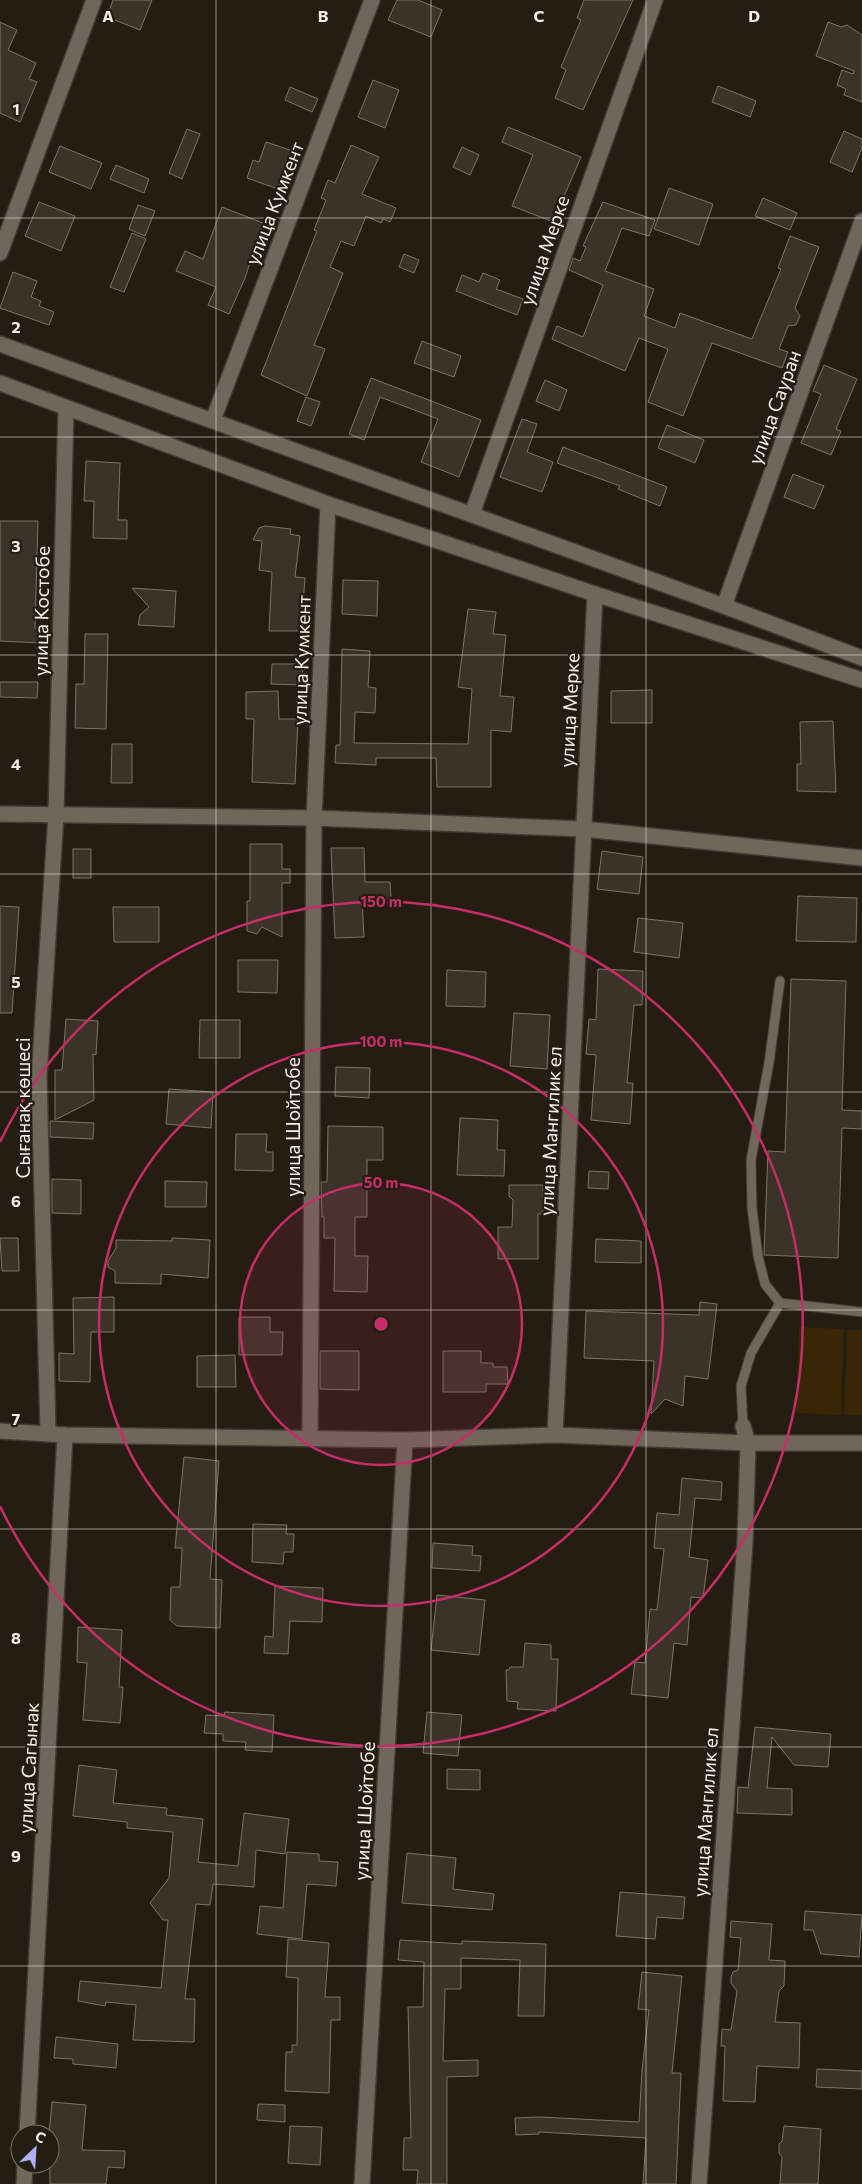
<svg xmlns="http://www.w3.org/2000/svg" width="862" height="2184" viewBox="0 0 862 2184" font-family="Commissioner,sans-serif">
	<style>
		.green { fill: #382605 }
		.building { fill: #3b3327; stroke: #7d7467 }
		.lines { fill: none; stroke-linecap: round; stroke-linejoin: round }
		.lane-casing { stroke: #413a34; stroke-width: 11 }
		.street-casing { stroke: #413a34; stroke-width: 18 }
		.lane { stroke: #70675a; stroke-width: 9 }
		.street { stroke: #70675a; stroke-width: 15 }
		.grid { fill: none; stroke: #f4efe7; stroke-width: 1; stroke-opacity: 0.55 }
		.ring { fill: none; stroke: #c72e69; stroke-width: 2.5 }
		.labels { text-anchor: middle; dominant-baseline: central; stroke-width: 4.5; stroke-linejoin: round; paint-order: stroke }
		.street-label { font-size: 19px; fill: #f4efe7; stroke: #251d12 }
		.grid-label { font-size: 16px; text-anchor: middle; font-weight: bold; fill: #f4efe7; stroke: #251d12; stroke-width: 4.5; stroke-linejoin: round; paint-order: stroke }
		.centre { fill: #c72e69; stroke: #251d12; stroke-width: 2.5 }
		.ring-label { font-size: 15px; text-anchor: middle; font-weight: bold; fill: #c72e69; stroke: #251d12; stroke-width: 4.5; stroke-linejoin: round; paint-order: stroke }
	</style>
	<rect width="100%" height="100%" fill="#251d12"/>
	<g class="green">
		<polygon points="799,1327 844,1329 841,1415 796,1413"/>
		<polygon points="847,1330 862,1330 862,1415 844,1415"/>
	</g>
	<g class="building">
		<polygon points="113,0 152,0 140,30 107,17"/>
		<polygon points="397,0 418,0 442,10 431,37 388,20"/>
		<polygon points="584,0 633,0 583,110 555,98 566,70 561,67 581,20 577,18"/>
		<polygon points="0,22 17,30 8,50 36,63 29,79 37,82 20,122 0,113"/>
		<polygon points="828,22 841,27 847,25 862,35 862,102 844,95 846,89 837,85 842,70 853,74 854,71 816,56"/>
		<polygon points="373,80 399,90 385,128 358,117"/>
		<polygon points="718,86 756,101 750,117 712,102"/>
		<polygon points="290,87 318,99 312,112 285,100"/>
		<polygon points="508,127 581,157 559,208 562,209 556,223 512,206 533,155 502,142"/>
		<polygon points="187,129 200,134 182,179 169,173"/>
		<polygon points="844,131 862,139 862,148 852,172 830,162"/>
		<polygon points="266,142 293,151 278,189 247,178 253,160 259,162"/>
		<polygon points="351,145 379,157 362,194 396,208 390,222 383,219 381,223 366,216 354,246 341,241 330,267 343,273 314,345 325,349 307,396 261,375 317,231 314,230 326,200 321,198 328,180 335,183"/>
		<polygon points="60,146 102,163 91,189 49,172"/>
		<polygon points="462,147 479,155 470,175 453,167"/>
		<polygon points="116,165 149,179 144,193 110,179"/>
		<polygon points="669,188 713,204 699,245 654,229"/>
		<polygon points="763,198 797,213 790,230 755,216"/>
		<polygon points="39,202 75,216 61,251 25,236"/>
		<polygon points="603,202 655,220 649,236 622,228 605,271 654,289 644,316 675,328 680,313 752,339 781,269 778,268 790,236 819,247 795,308 800,316 796,325 788,326 779,349 788,352 782,368 712,343 683,416 648,402 668,349 639,338 625,371 552,339 557,326 583,337 603,285 569,270 573,258 580,261 586,247 583,246"/>
		<polygon points="138,205 155,211 145,236 129,229"/>
		<polygon points="222,207 263,223 245,278 229,314 208,305 216,287 176,271 185,251 203,259"/>
		<polygon points="132,233 146,239 124,292 110,287"/>
		<polygon points="404,254 419,260 414,273 399,267"/>
		<polygon points="13,272 37,281 31,297 41,301 39,306 54,312 49,325 0,308"/>
		<polygon points="483,273 500,280 496,289 523,299 517,315 456,291 462,275 479,282"/>
		<polygon points="422,341 461,356 454,377 414,363"/>
		<polygon points="824,365 857,379 836,429 841,431 831,455 801,443 821,394 813,391"/>
		<polygon points="371,378 481,420 459,477 421,462 438,419 380,397 364,440 349,434"/>
		<polygon points="545,380 567,390 559,411 536,401"/>
		<polygon points="306,397 320,402 311,426 297,421"/>
		<polygon points="522,419 537,424 527,452 553,462 542,492 500,477"/>
		<polygon points="667,425 704,440 695,463 658,448"/>
		<polygon points="563,447 667,487 660,506 618,489 620,486 557,463"/>
		<polygon points="86,461 120,463 118,520 127,520 127,539 93,538 94,501 84,501"/>
		<polygon points="793,474 824,486 814,509 784,497"/>
		<polygon points="0,521 38,521 35,628 41,629 40,643 0,641"/>
		<polygon points="265,526 291,529 290,534 300,536 295,577 305,578 301,631 269,631 272,572 259,570 262,541 253,540 259,528"/>
		<polygon points="343,580 378,581 377,616 342,614"/>
		<polygon points="132,588 176,591 174,627 138,625 140,615 149,607"/>
		<polygon points="468,609 496,612 493,634 506,635 500,696 514,697 511,732 491,730 491,787 437,787 436,758 376,758 376,765 335,763 336,745 340,745 342,649 370,651 368,687 376,688 375,713 355,712 354,743 468,744 472,689 458,687"/>
		<polygon points="85,634 108,634 106,729 75,728 76,684 84,684"/>
		<polygon points="272,664 303,664 302,685 271,684"/>
		<polygon points="0,682 38,682 37,698 0,697"/>
		<polygon points="652,690 652,723 611,723 611,691"/>
		<polygon points="278,691 279,719 298,719 295,784 252,782 254,719 246,719 246,692"/>
		<polygon points="833,721 836,792 797,791 797,764 801,764 800,722"/>
		<polygon points="112,744 132,744 132,783 111,783"/>
		<polygon points="250,844 282,844 282,869 290,869 290,883 282,883 282,937 262,927 257,934 247,931 247,901 250,901"/>
		<polygon points="331,848 364,848 365,882 390,882 391,898 362,899 364,937 335,938"/>
		<rect x="73" y="849" width="18" height="29"/>
		<polygon points="602,851 643,857 639,894 597,889"/>
		<polygon points="798,896 857,898 856,942 796,941"/>
		<polygon points="0,906 19,907 12,1013 0,1013"/>
		<polygon points="113,907 159,907 159,942 114,942"/>
		<polygon points="638,918 683,923 679,958 634,952"/>
		<polygon points="238,960 278,960 277,993 238,992"/>
		<polygon points="598,969 643,971 642,1005 634,1005 627,1083 633,1083 630,1124 591,1120 596,1055 586,1054 589,1019 596,1020"/>
		<polygon points="447,970 486,972 485,1007 446,1006"/>
		<polygon points="791,979 846,981 842,1110 862,1111 862,1129 842,1128 838,1258 764,1255 768,1151 785,1152"/>
		<polygon points="514,1013 550,1015 547,1069 510,1066"/>
		<polygon points="66,1019 98,1021 96,1055 93,1054 94,1100 55,1120 55,1070 62,1070"/>
		<polygon points="200,1020 240,1020 240,1058 199,1058"/>
		<polygon points="336,1067 370,1068 369,1098 335,1096"/>
		<polygon points="169,1089 213,1092 211,1128 166,1124"/>
		<polygon points="460,1118 498,1120 497,1150 505,1150 504,1176 457,1175"/>
		<polygon points="50,1121 94,1123 93,1139 50,1137"/>
		<polygon points="328,1126 383,1127 383,1160 367,1160 367,1217 355,1217 355,1256 368,1256 367,1292 334,1291 335,1238 324,1238 324,1217 322,1217 321,1182 327,1182"/>
		<polygon points="236,1134 267,1134 266,1152 273,1152 273,1171 235,1170"/>
		<polygon points="589,1171 609,1172 608,1189 588,1188"/>
		<polygon points="52,1179 81,1180 81,1214 52,1213"/>
		<polygon points="165,1181 207,1182 206,1207 165,1207"/>
		<polygon points="509,1185 543,1185 543,1214 538,1214 538,1259 498,1259 498,1227 512,1227 513,1200 509,1196"/>
		<polygon points="0,1238 18,1238 19,1271 2,1271"/>
		<polygon points="172,1238 210,1240 208,1278 161,1274 161,1284 115,1283 115,1271 108,1267 108,1261 116,1248 116,1240 172,1241"/>
		<polygon points="596,1239 641,1241 641,1263 595,1262"/>
		<polygon points="114,1297 114,1332 91,1332 90,1382 59,1381 59,1353 74,1354 73,1298"/>
		<polygon points="700,1302 717,1304 708,1379 685,1376 683,1406 665,1399 651,1414 654,1361 584,1358 586,1311 699,1315"/>
		<polygon points="239,1317 270,1317 270,1332 283,1332 282,1355 239,1355"/>
		<polygon points="320,1351 359,1351 359,1390 320,1389"/>
		<polygon points="443,1351 481,1351 481,1363 493,1363 493,1367 507,1367 508,1384 486,1384 486,1392 443,1392"/>
		<polygon points="235,1355 236,1387 197,1387 197,1356"/>
		<polygon points="184,1457 219,1461 210,1579 222,1580 220,1628 177,1626 170,1620 171,1587 180,1587 182,1548 175,1548"/>
		<polygon points="682,1478 722,1482 721,1500 695,1498 689,1557 708,1560 703,1598 691,1597 687,1645 674,1643 668,1698 631,1694 635,1662 645,1663 650,1609 657,1610 664,1549 654,1548 657,1513 679,1515"/>
		<polygon points="253,1524 287,1525 286,1534 294,1534 293,1552 284,1552 283,1564 252,1562"/>
		<polygon points="433,1543 473,1546 472,1555 481,1556 480,1571 432,1568"/>
		<polygon points="275,1586 323,1588 322,1622 290,1621 288,1654 264,1653 265,1636 273,1637"/>
		<polygon points="437,1595 485,1600 479,1655 431,1650"/>
		<polygon points="78,1627 122,1630 119,1687 123,1687 120,1723 83,1720 87,1663 77,1662"/>
		<polygon points="525,1643 551,1645 551,1659 558,1659 556,1711 517,1709 518,1702 507,1701 506,1670 509,1670 510,1667 523,1667"/>
		<polygon points="225,1712 274,1715 272,1752 245,1750 246,1742 223,1741 223,1734 204,1733 206,1715 224,1716"/>
		<polygon points="427,1712 462,1715 458,1756 423,1753"/>
		<polygon points="755,1727 831,1734 828,1767 794,1765 772,1737 767,1788 792,1789 792,1815 737,1813 738,1787 748,1788"/>
		<polygon points="79,1765 117,1770 113,1803 167,1808 166,1815 203,1819 198,1862 238,1866 244,1813 289,1819 285,1854 256,1850 254,1887 213,1884 210,1905 196,1904 185,1999 195,1999 194,2042 133,2040 136,2005 106,2002 105,2006 78,2001 80,1981 161,1988 168,1920 163,1920 150,1903 169,1878 173,1832 127,1828 127,1822 73,1816"/>
		<polygon points="447,1769 480,1770 480,1790 447,1789"/>
		<polygon points="287,1852 319,1854 319,1861 338,1862 336,1886 307,1884 302,1939 257,1934 260,1906 283,1908"/>
		<polygon points="407,1853 456,1858 453,1889 494,1894 492,1910 402,1903"/>
		<polygon points="620,1892 685,1897 683,1919 657,1917 655,1939 616,1936"/>
		<polygon points="805,1911 862,1915 859,1957 821,1954 813,1930 804,1930"/>
		<polygon points="731,1921 772,1924 769,1960 785,1961 784,1986 779,1991 775,2022 800,2023 799,2068 757,2066 755,2102 723,2101 725,2046 721,2046 722,2029 731,2030 737,1991 731,1983 731,1977 733,1972 738,1970 741,1938 730,1937"/>
		<polygon points="288,1939 329,1943 325,1997 340,1997 340,2020 331,2020 329,2093 285,2091 286,2052 292,2052 292,2045 297,2045 298,1978 286,1977"/>
		<polygon points="400,1940 462,1944 462,1941 546,1944 544,2016 518,2016 520,1960 461,1958 461,1989 445,1989 443,2061 478,2060 478,2076 447,2077 447,2184 417,2184 418,2170 403,2170 404,2138 411,2138 408,2007 423,2007 424,1962 398,1960"/>
		<polygon points="642,1972 682,1976 672,2073 681,2073 676,2184 643,2184 646,2138 539,2132 539,2134 516,2135 515,2118 539,2117 639,2122 642,2071 649,2010 638,2009"/>
		<polygon points="56,2037 118,2044 116,2068 73,2064 73,2059 54,2058"/>
		<polygon points="817,2069 862,2071 862,2089 816,2087"/>
		<polygon points="52,2102 86,2105 82,2150 125,2151 124,2168 108,2167 106,2184 50,2184 49,2134"/>
		<polygon points="258,2104 285,2105 285,2122 257,2120"/>
		<polygon points="290,2126 322,2127 320,2165 288,2163"/>
		<polygon points="784,2126 821,2129 818,2184 780,2184 782,2157 779,2153 779,2144 782,2141"/>
	</g>
	<g class="lines">
		<g class="lane-casing">
			<g id="lane">
				<polyline points="780,981 769,1063 751,1160 752,1208 758,1256 765,1284 780,1303 862,1312"/>
				<polyline points="743,1426 741,1386 751,1353 780,1303"/>
			</g>
		</g>
		<g class="street-casing">
			<g id="street">
				<polyline points="0,253 94,0"/>
				<polyline points="0,344 724,606 862,658"/>
				<polyline points="0,383 328,504 595,594 862,680"/>
				<polyline points="213,420 372,0"/>
				<polyline points="472,514 655,0"/>
				<polyline points="724,606 862,221"/>
				<polyline points="0,814 314,818 584,829 862,858"/>
				<polyline points="0,1431 65,1435 405,1440 555,1435 748,1443 862,1443"/>
				<polyline points="48,1432 39,1077 56,815 66,408"/>
				<polyline points="555,1435 595,594"/>
				<polyline points="310,1437 314,818 328,504"/>
				<polyline points="27,2134 65,1435"/>
				<polyline points="24,2184 25,2164"/>
				<polyline points="362,2184 405,1440"/>
				<polyline points="699,2184 745,1542 748,1443 743,1426"/>
			</g>
		</g>
		<use href="#lane" class="lane"/>
		<use href="#street" class="street"/>
	</g>
	<path class="grid" d="M216 0V2184M431 0V2184M646 0V2184M0 218H862M0 437H862M0 655H862M0 874H862M0 1092H862M0 1310H862M0 1529H862M0 1747H862M0 1966H862"/>
	<circle cx="381" cy="1324" r="141" fill="#c72e69" fill-opacity=".12"/>
	<g class="ring">
		<circle cx="381" cy="1324" r="141"/>
		<circle cx="381" cy="1324" r="282"/>
		<path d="M0 1142A422 422 0 1 1 0 1506"/>
	</g>
	<g class="labels">
		<g class="street-label">
			<text transform="translate(274 203) rotate(-69)">улица Кумкент</text>
			<text transform="translate(544 250) rotate(-71)">улица Мерке</text>
			<text transform="translate(774 407) rotate(-70)">улица Сауран</text>
			<text transform="translate(41 611) rotate(-89)">улица Костобе</text>
			<text transform="translate(301 660) rotate(-88)">улица Кумкент</text>
			<text transform="translate(569 710) rotate(-87)">улица Мерке</text>
			<text transform="translate(22 1108) rotate(-90)">Сығанақ көшесі</text>
			<text transform="translate(292 1127) rotate(-90)">улица Шойтобе</text>
			<text transform="translate(550 1131) rotate(-87)">улица Мангилик ел</text>
			<text transform="translate(28 1768) rotate(-87)">улица Сагынак</text>
			<text transform="translate(364 1811) rotate(-87)">улица Шойтобе</text>
			<text transform="translate(705 1812) rotate(-86)">улица Мангилик ел</text>
		</g>
	</g>
	<g class="grid-label">
		<text x="108" y="22">A</text>
		<text x="323" y="22">B</text>
		<text x="539" y="22">C</text>
		<text x="754" y="22">D</text>
		<text x="16" y="115">1</text>
		<text x="16" y="333">2</text>
		<text x="16" y="552">3</text>
		<text x="16" y="770">4</text>
		<text x="16" y="988">5</text>
		<text x="16" y="1207">6</text>
		<text x="16" y="1425">7</text>
		<text x="16" y="1644">8</text>
		<text x="16" y="1862">9</text>
	</g>
	<circle cx="381" cy="1324" r="8" class="centre"/>
	<g class="ring-label">
		<text x="381" y="907">150 m</text>
		<text x="381" y="1047">100 m</text>
		<text x="381" y="1188">50 m</text>
	</g>
	<g transform="translate(35 2149) rotate(25)"><circle r="24" fill="#251d12" stroke="#787167"/>
	<path d="M0-4L9 19L0 12L-9 19Z" fill="#afaefa"/>
	<text y="-8" font-size="14" font-weight="bold" text-anchor="middle" fill="#f4efe7">С</text>
	</g>
</svg>
